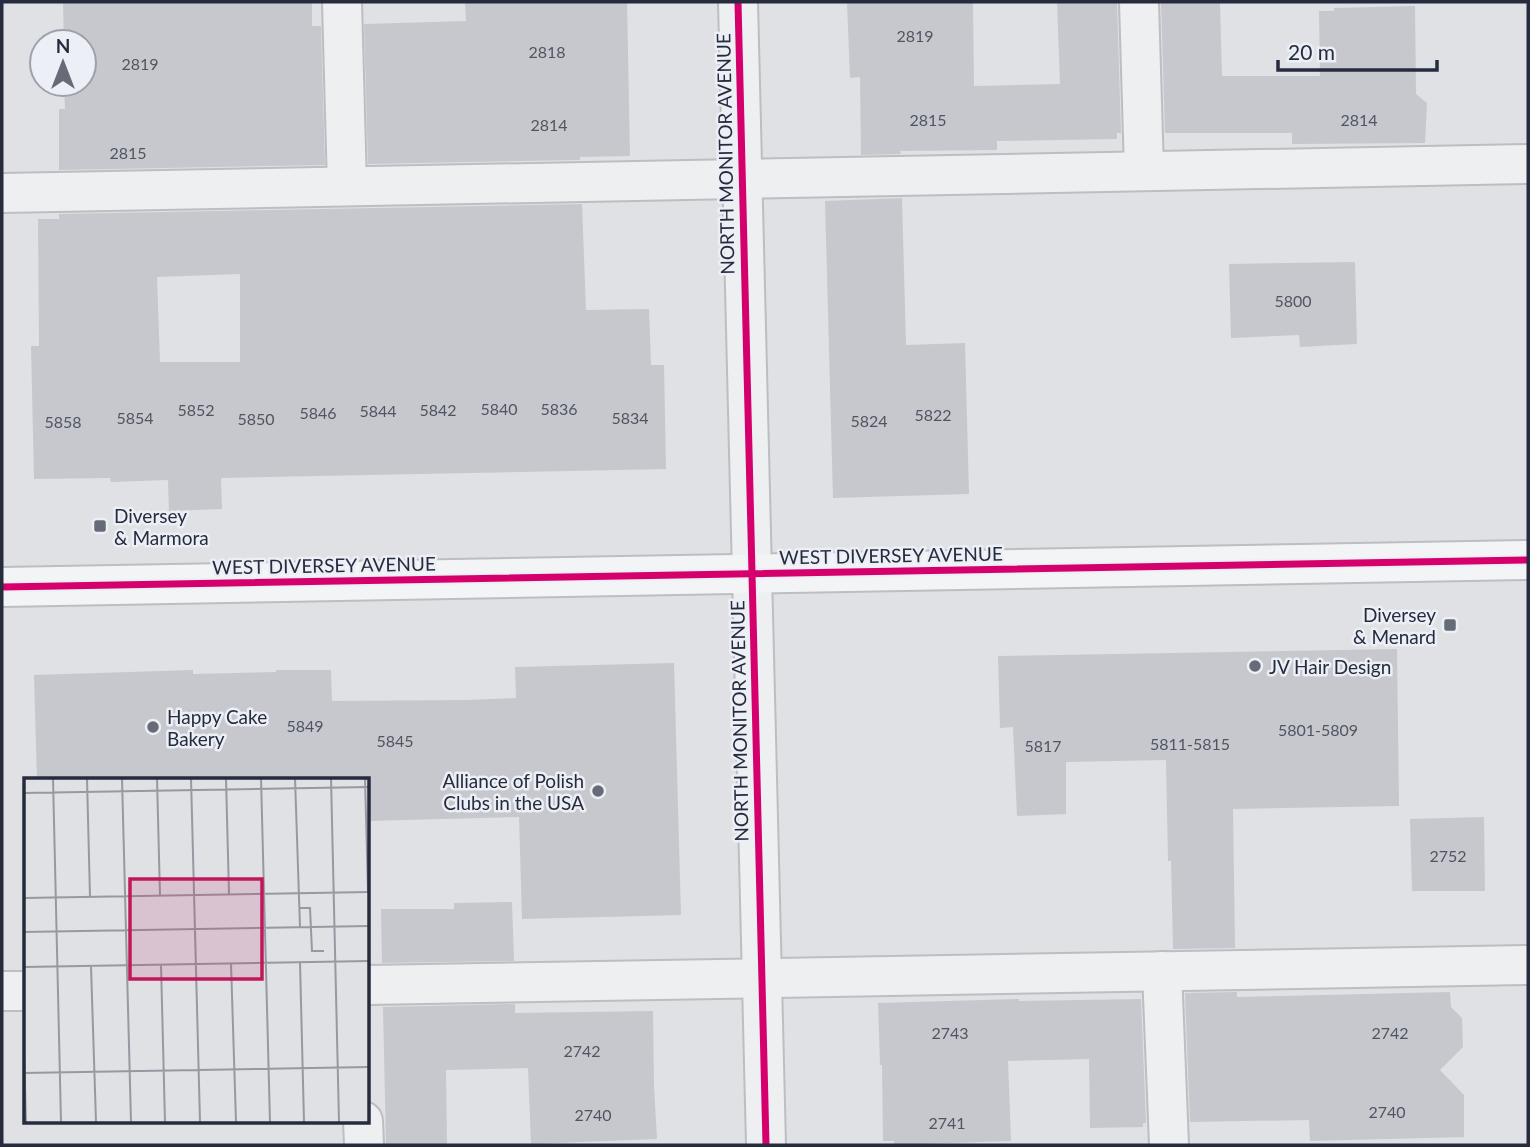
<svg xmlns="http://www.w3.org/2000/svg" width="1530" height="1147" viewBox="0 0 1530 1147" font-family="Lato,sans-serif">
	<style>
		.building { fill: #c6c8cd; fill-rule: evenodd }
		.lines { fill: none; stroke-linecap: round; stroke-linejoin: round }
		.minor-casing { stroke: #bcbec2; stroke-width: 42 }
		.major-casing { stroke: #bbbec2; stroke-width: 42 }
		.minor { stroke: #eeeff1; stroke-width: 38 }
		.major { stroke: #f3f4f5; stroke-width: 38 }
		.cycleway-casing { stroke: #eceff5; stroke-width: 11 }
		.cycleway { stroke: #d6006c; stroke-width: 7 }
		.poi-dot { fill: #676b78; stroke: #eceff5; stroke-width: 2.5 }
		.labels { text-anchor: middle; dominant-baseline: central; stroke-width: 5; stroke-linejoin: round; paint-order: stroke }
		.number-label { font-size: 16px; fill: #505563 }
		.street-label { font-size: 19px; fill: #262c3e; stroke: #eceff5 }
		.poi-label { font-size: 19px; fill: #262c3e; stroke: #eceff5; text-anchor: start }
		.inset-road { fill: none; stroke: #9599a2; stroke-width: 2 }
		.view { fill: #c2185b; fill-opacity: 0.15; stroke: #c2185b; stroke-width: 3.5 }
		.inset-edge { fill: none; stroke: #262c3e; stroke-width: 3.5 }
	</style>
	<rect width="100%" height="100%" fill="#dfe1e4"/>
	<g class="building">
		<polygon points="63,2 312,2 312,26 321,26 325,165 59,170 59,109 65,109 64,84 84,84 84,42 64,42"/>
		<polygon points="465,2 627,2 630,156 580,157 580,160 368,164 364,24 466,21"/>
		<polygon points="847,2 973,2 974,86 1060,84 1057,2 1117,2 1121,133 1117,133 1117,139 997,141 997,150 900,151 901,154 861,155 860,77 850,78"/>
		<polygon points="1161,3 1220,3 1222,76 1320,76 1319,11 1334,11 1334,8 1415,6 1416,94 1427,103 1425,143 1292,144 1292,133 1165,133"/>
		<polygon points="902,198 906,345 965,343 969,494 833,498 825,201"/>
		<path d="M582 204 586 310 649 309 651 365H664L666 469 221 478 222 509 169 511 168 480 111 482 110 478 34 479 31 346H39L38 219H59V214ZM240 274V362H160L157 277Z"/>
		<polygon points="1355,262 1357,344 1300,347 1299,335 1231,338 1229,264"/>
		<polygon points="1397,649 1399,806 1233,809 1235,948 1173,949 1171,861 1168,861 1166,760 1066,762 1066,814 1017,816 1013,727 1000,728 998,656"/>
		<polygon points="674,663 681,915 522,919 519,817 368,821 368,780 37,780 34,675 193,670 193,674 276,672 276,670 331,670 332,701 467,700 516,698 515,667"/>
		<polygon points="1484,817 1485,891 1412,891 1410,819"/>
		<polygon points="512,902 514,961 382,963 381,909 454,909 454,903"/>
		<polygon points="1237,992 1237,997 1450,992 1451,1007 1462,1018 1463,1047 1440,1070 1464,1095 1464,1137 1310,1141 1309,1120 1190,1122 1185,993"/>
		<polygon points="1019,999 1019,1001 1141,999 1146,1123 1143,1123 1143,1127 1090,1128 1089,1059 1008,1061 1011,1141 894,1145 894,1141 883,1141 882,1065 880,1065 878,1003"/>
		<polygon points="515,1004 515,1013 653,1011 654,1086 657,1139 531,1144 528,1068 446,1070 447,1145 386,1145 383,1007"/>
	</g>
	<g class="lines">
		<g class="minor-casing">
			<g id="minor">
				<polyline points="342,2 347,186"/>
				<polyline points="738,2 766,1145"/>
				<polyline points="1139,2 1144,171"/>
				<polyline points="2,193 1528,164"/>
				<polyline points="1162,971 1169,1145"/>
				<polyline points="368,985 1528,965"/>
				<polyline points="2,991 26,991"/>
				<polyline points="363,1121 364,1145"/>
			</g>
		</g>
		<g class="major-casing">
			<polyline id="major" points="2,587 1528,560"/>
		</g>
		<use href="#minor" class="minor"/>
		<use href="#major" class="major"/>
		<g class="cycleway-casing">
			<g id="cycleway">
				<polyline points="738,2 766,1145"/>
				<polyline points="2,587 1528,560"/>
			</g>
		</g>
		<use href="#cycleway" class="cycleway"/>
	</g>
	<g class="poi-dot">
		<rect x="93" y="519" width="14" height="14" rx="3.5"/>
		<rect x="1443" y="618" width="14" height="14" rx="3.5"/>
		<circle cx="1255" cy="666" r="7"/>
		<circle cx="153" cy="727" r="7"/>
		<circle cx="598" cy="791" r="7"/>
	</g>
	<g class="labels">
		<g class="number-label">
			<text x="915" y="35">2819</text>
			<text x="547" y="51">2818</text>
			<text x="140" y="63">2819</text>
			<text x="928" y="119">2815</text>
			<text x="1359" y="119">2814</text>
			<text x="549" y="124">2814</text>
			<text x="128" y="152">2815</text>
			<text x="1293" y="300">5800</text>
			<text x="499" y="408">5840</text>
			<text x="559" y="408">5836</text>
			<text x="196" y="409">5852</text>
			<text x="438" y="409">5842</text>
			<text x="378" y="410">5844</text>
			<text x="318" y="412">5846</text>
			<text x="933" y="414">5822</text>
			<text x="135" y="417">5854</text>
			<text x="630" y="417">5834</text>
			<text x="256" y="418">5850</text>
			<text x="869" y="420">5824</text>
			<text x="63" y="421">5858</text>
			<text x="305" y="725">5849</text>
			<text x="1318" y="729">5801-5809</text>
			<text x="395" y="740">5845</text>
			<text x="1190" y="743">5811-5815</text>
			<text x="1043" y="745">5817</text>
			<text x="1448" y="855">2752</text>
			<text x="950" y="1032">2743</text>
			<text x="1390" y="1032">2742</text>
			<text x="582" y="1050">2742</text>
			<text x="1387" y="1111">2740</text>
			<text x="593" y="1114">2740</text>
			<text x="947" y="1122">2741</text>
		</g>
		<g class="street-label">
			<text transform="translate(725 154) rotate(-91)">NORTH MONITOR AVENUE</text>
			<text transform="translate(891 555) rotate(-1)">WEST DIVERSEY AVENUE</text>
			<text transform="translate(324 565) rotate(-1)">WEST DIVERSEY AVENUE</text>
			<text transform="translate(739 721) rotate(-91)">NORTH MONITOR AVENUE</text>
		</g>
		<g class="poi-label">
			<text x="114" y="515">Diversey<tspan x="114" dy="22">&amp; Marmora</tspan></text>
			<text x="1436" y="614" text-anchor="end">Diversey<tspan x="1436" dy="22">&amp; Menard</tspan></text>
			<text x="1269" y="666">JV Hair Design</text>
			<text x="167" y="716">Happy Cake<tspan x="167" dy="22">Bakery</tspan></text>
			<text x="584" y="780" text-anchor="end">Alliance of Polish<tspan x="584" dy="22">Clubs in the USA</tspan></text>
		</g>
	</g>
	<g transform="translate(24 778)">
		<rect width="345" height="345" fill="#dfe1e4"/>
		<path class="inset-road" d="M29 0 37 344M63 0 66 119M98 0 107 344M133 0 136 118M167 0 176 344M202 0 205 116M237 0 246 344M271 0 276 149M307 0 315 344M341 0 344 114M0 15 345 9M0 120 345 114M275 130H286L288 173H300M0 154 345 148M276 184 280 344M207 185 212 344M137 187 141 344M67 188 72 344M0 189 345 183M0 273 2 344M0 295 345 289"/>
		<path class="view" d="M106 101H238V201H106Z"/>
		<rect width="345" height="345" class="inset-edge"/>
	</g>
	<rect width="1530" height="1147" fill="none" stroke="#262c3e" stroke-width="7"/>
	<g transform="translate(63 63)"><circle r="33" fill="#eceff5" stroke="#9da1ac" stroke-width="2"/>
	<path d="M0-5L12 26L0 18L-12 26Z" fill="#676b78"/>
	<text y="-10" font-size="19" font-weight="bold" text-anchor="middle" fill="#262c3e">N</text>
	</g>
	<path d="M1278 60v10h159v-10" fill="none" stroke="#262c3e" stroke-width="3.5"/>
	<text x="1288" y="60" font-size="21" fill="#262c3e" stroke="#eceff5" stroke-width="5" paint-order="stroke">20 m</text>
</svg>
